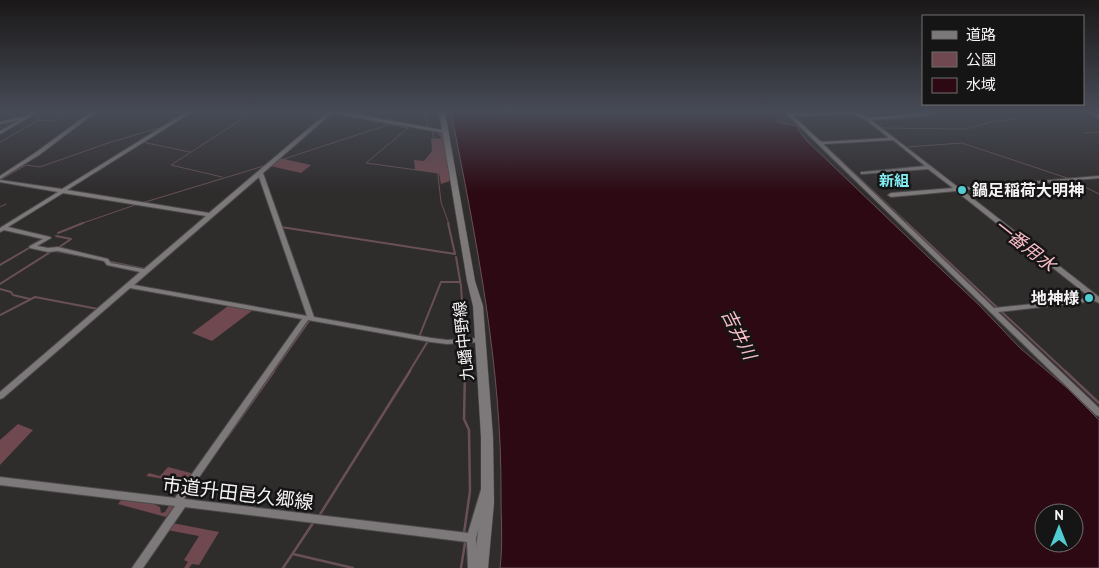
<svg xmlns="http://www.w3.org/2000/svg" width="1099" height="568" viewBox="0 0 1099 568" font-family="'PT Sans','Noto Sans JP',sans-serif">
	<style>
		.green { fill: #6f494f }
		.water { fill: #2d0a13; stroke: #695056; fill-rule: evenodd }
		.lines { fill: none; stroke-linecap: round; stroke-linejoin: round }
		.stream-far2 { stroke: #695056; stroke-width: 1 }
		.stream-far1 { stroke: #695056; stroke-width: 2 }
		.stream { stroke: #695056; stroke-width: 2.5 }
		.canal { fill: #2d0a13; fill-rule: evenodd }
		.street-casing { stroke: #4d4a4b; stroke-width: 2 }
		.secondary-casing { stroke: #4d4a4b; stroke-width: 1 }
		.street { fill: #7d7879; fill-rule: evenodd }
		.secondary { fill: #7d7879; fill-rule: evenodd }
		.poi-dot { fill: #51ccd2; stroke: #161515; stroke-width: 2 }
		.labels { text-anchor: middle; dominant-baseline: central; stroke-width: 5; stroke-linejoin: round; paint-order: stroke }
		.far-neighbourhood-label { font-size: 15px; font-weight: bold; fill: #81edf2; stroke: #161515 }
		.poi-label { font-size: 16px; font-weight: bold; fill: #f6f3f4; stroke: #161515; text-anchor: start }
		.street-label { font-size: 16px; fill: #f6f3f4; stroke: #161515 }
		.water-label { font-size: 18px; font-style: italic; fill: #f9bec7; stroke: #161515 }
		.near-street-label { font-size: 19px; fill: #f6f3f4; stroke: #161515 }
	</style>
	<rect width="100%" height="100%" fill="#2f2c2c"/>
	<g class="green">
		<polygon points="437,133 443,134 450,181 441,184 439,173 415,170 414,160 424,161 432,151 431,139 442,138"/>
		<polygon points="279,158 311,165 301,173 270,166"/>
		<polygon points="228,306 253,310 212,341 192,333"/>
		<polygon points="18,424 33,430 0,465 0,440"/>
		<polygon points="168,467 195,474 188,483 146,476 149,473 160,476"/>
		<polygon points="122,499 147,501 160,507 161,513 165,512 170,504 175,505 166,517 118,504"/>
		<polygon points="172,523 219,532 199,565 192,564 189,568 184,568 188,562 184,560 199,536 167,530"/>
	</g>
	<path class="water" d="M451 112H780L777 122 796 126 806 140 927 256 978 304 1020 348 1067 388 1099 420V568H500C503 545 501 519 501 496 502 366 476 239 451 112ZM1044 513H1074V543H1044Z"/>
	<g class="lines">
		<g class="stream-far2">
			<polyline points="424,112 429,129"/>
			<polyline points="331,113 408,128 366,163 439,173"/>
			<polyline points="800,122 909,224"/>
			<polyline points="0,128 15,120"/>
			<polyline points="882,128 966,129 991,122 1017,119"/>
			<polyline points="433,132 441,202 449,224"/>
			<polyline points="1084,133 1099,132"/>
			<polyline points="0,142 39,120 54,121 68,112"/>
			<polyline points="142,142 190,152"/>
			<polyline points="907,147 962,143 1070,179"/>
			<polyline points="275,162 390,124"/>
			<polyline points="222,177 171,165 253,112"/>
			<polyline points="0,180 26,165 40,167 108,143 162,127"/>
			<polyline points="1071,180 1099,194"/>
			<polyline points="0,182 25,186"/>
			<polyline points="142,203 267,165"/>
			<polyline points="0,207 6,204"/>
			<polyline points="80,224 138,204"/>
		</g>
		<g class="stream-far1">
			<polyline points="907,223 1066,372"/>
			<polyline points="281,227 455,254 448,223"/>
			<polyline points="58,233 83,223"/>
			<polyline points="56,236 71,239 58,248"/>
			<polyline points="56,251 88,257"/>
			<polyline points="456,257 461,286 464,333"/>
			<polyline points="111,262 145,269"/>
			<polyline points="0,265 29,248"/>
			<polyline points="0,284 52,251"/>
			<polyline points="0,289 11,292 13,295 30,299"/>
			<polyline points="0,315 35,297 98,309"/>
			<polyline points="419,337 441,282 460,282"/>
			<polyline points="465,349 465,372"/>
			<polyline points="273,372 309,321"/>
			<polyline points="409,372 428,341"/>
		</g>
		<g class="stream">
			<polyline points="1065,371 1099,403"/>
			<polyline points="227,437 274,371"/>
			<polyline points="319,516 410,371"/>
			<polyline points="464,533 470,491 469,430 464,419 465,371"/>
			<polyline points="293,554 353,568"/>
			<polyline points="283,568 313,523"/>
			<polyline points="461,568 465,543"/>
		</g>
		<polygon class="canal" points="1085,112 1091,112 1099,117 1099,120"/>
		<g class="street-casing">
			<g id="street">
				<polygon points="32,112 38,112 0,134 0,131 20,120 0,124 0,122 22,117 24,117"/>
				<polygon points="91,112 96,112 39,155 0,179 0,176 35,153"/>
				<path d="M186 112H192L67 190 209 213 328 112H343L447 131V133H445L332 113 263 173 314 317 431 338 447 340 480 338H482L483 340 482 342H480L447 344 431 342 308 320 184 499 468 533 480 493 481 490 484 489 487 490 488 493 476 538 478 568H468L467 542 185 507 143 568H132L134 565 175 506 0 485V477L175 498 302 319 130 288 3 398 0 399V392L140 272 107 265 104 261 58 251 48 252 30 248 29 247 30 246 43 239 4 230 0 232V228L58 192 0 182V180L62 189ZM259 177 307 316 134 285ZM63 193 206 216 144 269 111 263 108 259 58 247 48 248 37 246 51 238 50 237 8 227Z"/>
				<path d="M785 112H793L796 114 857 112 868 118 934 112 935 114 933 115 871 120 959 188 1099 176V178L962 190 1099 297V303L1095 301 998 312 1099 408V416L1096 415ZM854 114 866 120 889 138 823 142 820 141 793 116ZM893 140 925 166 863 172H861V174L928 169 953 188 891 193 888 195 891 197 956 191 1091 298 994 308 823 144Z"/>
				<polygon points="1087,112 1093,112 1099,116 1099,119"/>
			</g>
		</g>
		<g class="secondary-casing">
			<polygon id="secondary" points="439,112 445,112 475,281 483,306 493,437 494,503 488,568 474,568 481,503 481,437 473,306 467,281"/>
		</g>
		<use href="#street" class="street"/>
		<use href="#secondary" class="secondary"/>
	</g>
	<linearGradient id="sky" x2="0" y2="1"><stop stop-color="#1a1818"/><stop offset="0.58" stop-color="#474b56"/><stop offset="1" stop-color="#474b56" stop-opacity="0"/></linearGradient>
	<rect width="1099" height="192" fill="url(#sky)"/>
	<g class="poi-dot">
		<circle cx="962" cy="190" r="5"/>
		<circle cx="1089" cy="298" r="5"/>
	</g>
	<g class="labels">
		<g class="far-neighbourhood-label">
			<text x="894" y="180">新組</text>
		</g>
		<g class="poi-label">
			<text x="972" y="190">鍋足稲荷大明神</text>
			<text x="1079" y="298" text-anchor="end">地神様</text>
		</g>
		<g class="street-label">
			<text transform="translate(463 341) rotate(-96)">九蟠中野線</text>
		</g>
		<g class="water-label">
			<text transform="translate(1025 245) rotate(38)">一番用水</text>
			<text transform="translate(739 334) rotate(63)">吉井川</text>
		</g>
		<g class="near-street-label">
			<text transform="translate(238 493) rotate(7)">市道升田邑久郷線</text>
		</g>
	</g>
	<rect x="922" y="15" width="162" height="90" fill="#161515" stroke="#706e6e"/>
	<rect x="932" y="31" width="25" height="8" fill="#7d7879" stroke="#706e6e"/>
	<text x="966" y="40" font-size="15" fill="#f6f3f4">道路</text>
	<rect x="932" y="52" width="25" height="15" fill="#6f494f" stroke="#706e6e"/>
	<text x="966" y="65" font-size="15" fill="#f6f3f4">公園</text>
	<rect x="932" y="78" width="25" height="15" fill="#2d0a13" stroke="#706e6e"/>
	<text x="966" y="90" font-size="15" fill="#f6f3f4">水域</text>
	<g transform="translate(1059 528)"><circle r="24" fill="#161515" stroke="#706e6e"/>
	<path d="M0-4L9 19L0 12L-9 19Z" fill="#51ccd2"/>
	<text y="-8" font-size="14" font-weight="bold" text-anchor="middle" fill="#f6f3f4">N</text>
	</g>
</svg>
